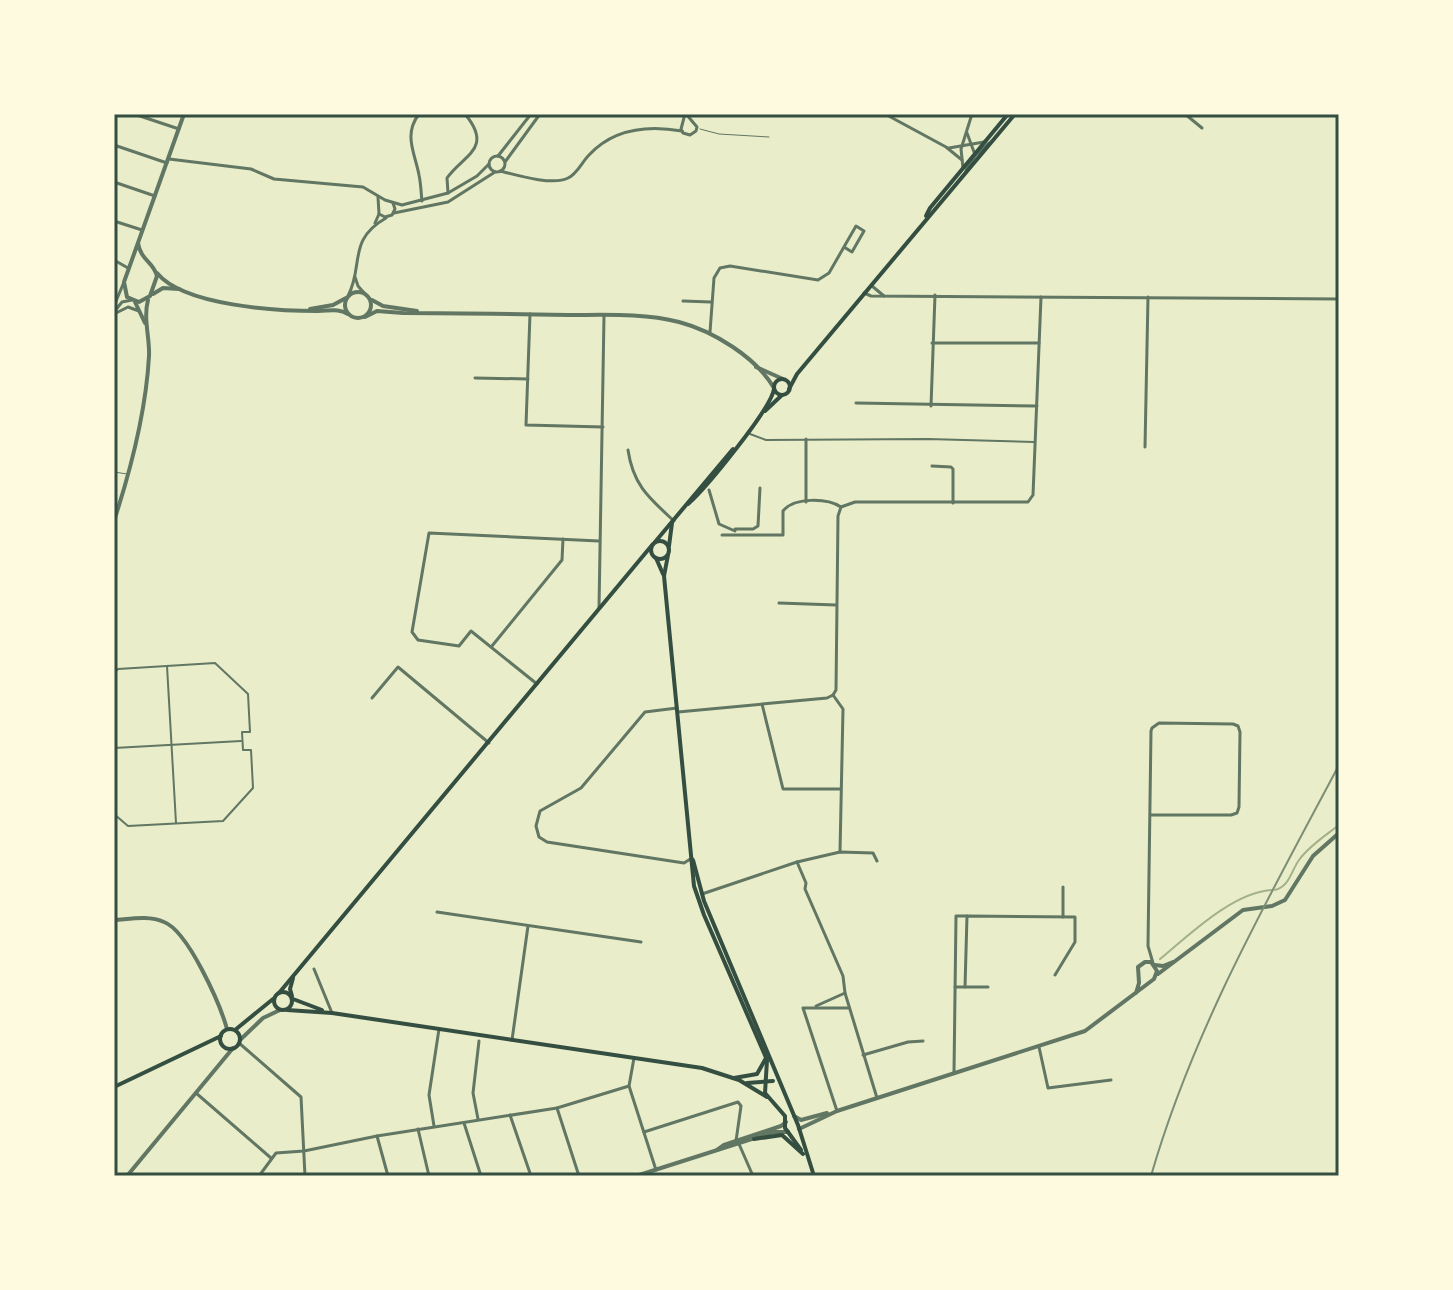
<svg xmlns="http://www.w3.org/2000/svg" width="1453" height="1290" viewBox="0 0 1453 1290" font-family="'Open Sans',sans-serif">
	<style>
		.lines { fill: none; stroke-linecap: round; stroke-linejoin: round }
		.stream { stroke: #a3b18a; stroke-width: 2 }
		.service { stroke: #617663; stroke-width: 1 }
		.pedestrian { stroke: #617663; stroke-width: 2 }
		.minor { stroke: #617663; stroke-width: 3 }
		.tertiary { stroke: #617663; stroke-width: 4 }
		.secondary { stroke: #344e41; stroke-width: 4 }
		.rail { stroke: #7c8e77; stroke-width: 2 }
		.neatline { fill: none; stroke: #344e41; stroke-width: 3 }
	</style>
	<rect width="100%" height="100%" fill="#e9edc9"/>
	<g class="lines">
		<g class="stream">
			<path d="M1275 890C1290 886 1291 871 1299 860 1309 846 1325 836 1339 825"/>
			<path d="M1160 959C1189 935 1232 893 1271 890"/>
		</g>
		<g class="service">
			<polyline points="700,129 719,134 769,137"/>
			<polyline points="114,472 127,474"/>
		</g>
		<g class="pedestrian">
			<polyline points="750,434 766,440 928,439 1034,442"/>
			<polyline points="167,666 176,823"/>
			<polyline points="114,673 118,669 215,663 248,694 250,732 242,732 243,750 251,750 253,788 223,821 128,826 114,814"/>
			<polyline points="114,748 241,741"/>
		</g>
		<g class="minor">
			<polyline points="134,114 179,129"/>
			<path d="M419 114C403 135 415 153 419 175 421 184 421 193 422 201"/>
			<polyline points="685,114 681,129 683,133 690,135 696,131 697,127 686,114"/>
			<polyline points="885,114 946,147 962,160"/>
			<polyline points="1185,114 1202,128"/>
			<polyline points="967,133 974,152"/>
			<polyline points="114,145 167,163"/>
			<polyline points="949,148 984,142"/>
			<circle cx="497" cy="164" r="8"/>
			<polyline points="498,156 531,114"/>
			<polyline points="169,159 251,169 274,179 363,187 385,200 402,205 448,193 477,176 489,164"/>
			<polyline points="505,162 540,114"/>
			<polyline points="963,168 961,149 972,114"/>
			<polyline points="966,170 975,156 989,143"/>
			<path d="M500 171C516 175 553 186 568 178 577 174 582 162 589 155 613 129 648 125 682 131"/>
			<polyline points="114,182 155,196"/>
			<path d="M448 193 447 178C463 155 494 149 465 114"/>
			<polyline points="394,213 448,202 495,172"/>
			<polyline points="379,214 385,217 392,215 395,209 393,203"/>
			<polyline points="114,221 142,230"/>
			<polyline points="375,223 379,214 378,197"/>
			<polyline points="114,260 128,268"/>
			<polyline points="355,277 358,286 366,295"/>
			<polyline points="872,286 884,296"/>
			<polyline points="864,293 871,296 1339,299"/>
			<path d="M348 296C364 266 347 240 386 218"/>
			<polyline points="683,301 711,302"/>
			<polyline points="114,306 124,282"/>
			<polyline points="114,312 122,302 132,300"/>
			<polyline points="114,314 128,307 139,311"/>
			<polyline points="530,314 526,425 603,427"/>
			<polyline points="710,332 714,278 720,268 730,266 818,280 829,273 856,226 864,231 852,252 844,247"/>
			<polyline points="932,343 1039,343"/>
			<polyline points="475,378 528,379"/>
			<polyline points="856,403 1037,406"/>
			<polyline points="931,406 935,295"/>
			<polyline points="806,439 806,502"/>
			<polyline points="1145,447 1148,297"/>
			<path d="M628 450C633 485 649 498 674 521"/>
			<polyline points="932,466 951,467 953,469 953,503"/>
			<polyline points="709,490 719,524 735,531"/>
			<polyline points="735,529 753,529 758,526 760,488"/>
			<path d="M722 535H783V511C794 497 827 498 841 507L855 502H1028L1033 495 1041 297"/>
			<polyline points="779,603 836,605"/>
			<polyline points="599,608 604,316"/>
			<polyline points="492,646 562,560 563,539"/>
			<polyline points="537,684 471,631 459,646 418,640 412,632 429,533 599,541"/>
			<polyline points="833,695 836,690 838,516 841,507"/>
			<polyline points="372,698 398,667 489,743"/>
			<polyline points="762,704 783,789 840,789"/>
			<polyline points="677,708 645,712 581,788 540,811 536,826 539,837 547,842 684,863 692,858"/>
			<polyline points="678,712 827,698 833,695 843,709 840,852"/>
			<polyline points="1150,815 1231,815 1237,813 1239,807 1240,732 1238,726 1233,724 1159,723 1152,728 1151,731 1148,946 1153,963"/>
			<polyline points="797,862 806,883 805,889 843,976 845,993 877,1098"/>
			<polyline points="702,894 797,862 840,852 873,853 877,861"/>
			<polyline points="437,912 641,942"/>
			<polyline points="1063,917 1063,887"/>
			<polyline points="314,969 332,1013"/>
			<polyline points="955,987 988,987"/>
			<polyline points="965,987 967,916 1075,917 1075,942 1055,975"/>
			<polyline points="816,1006 845,993"/>
			<polyline points="512,1040 528,926"/>
			<polyline points="239,1043 301,1097 305,1176"/>
			<polyline points="1039,1047 1048,1088 1111,1080"/>
			<polyline points="863,1055 908,1042 923,1041"/>
			<polyline points="634,1058 629,1086 656,1170"/>
			<polyline points="954,1073 956,916 967,916"/>
			<polyline points="196,1093 271,1158"/>
			<polyline points="557,1108 579,1176"/>
			<polyline points="837,1111 803,1008 849,1008"/>
			<polyline points="510,1115 531,1176"/>
			<polyline points="478,1119 473,1093 479,1041"/>
			<polyline points="464,1123 481,1176"/>
			<polyline points="434,1126 429,1095 439,1029"/>
			<polyline points="418,1129 429,1176"/>
			<polyline points="644,1132 738,1102 741,1106 736,1141"/>
			<polyline points="377,1136 388,1176"/>
			<polyline points="739,1144 753,1176"/>
			<polyline points="259,1176 276,1153 304,1151 377,1136 557,1108 629,1086"/>
		</g>
		<g class="tertiary">
			<path d="M138 243C141 261 153 261 157 276L150 296 139 302 127 297 124 282 184 114"/>
			<path d="M157 273C184 306 278 311 318 311 330 311 338 308 348 314"/>
			<circle cx="358" cy="305" r="13"/>
			<polyline points="153,294 163,288 179,289"/>
			<polyline points="372,300 383,306 417,311"/>
			<polyline points="135,302 145,323"/>
			<polyline points="310,309 333,305 346,298"/>
			<path d="M365 317 377 311 403 313C458 313 514 314 569 315 606 315 644 313 679 322 713 331 756 357 774 388"/>
			<polyline points="756,367 783,379"/>
			<path d="M114 521C131 469 146 411 149 356 150 338 143 319 148 300"/>
			<path d="M114 920C130 919 149 915 164 922 188 931 220 1004 227 1029"/>
			<polyline points="1155,965 1163,966 1173,962"/>
			<polyline points="1158,974 1243,910 1272,906 1285,900 1313,856 1339,833"/>
			<polyline points="240,1040 263,1018 280,1010"/>
			<polyline points="794,1116 801,1120 827,1113"/>
			<polyline points="799,1129 837,1111 1085,1031 1154,979 1157,971 1151,962 1145,962 1138,967 1139,983 1136,993"/>
			<polyline points="717,1150 724,1145 781,1126 786,1122"/>
			<polyline points="127,1176 233,1048"/>
			<polyline points="636,1176 774,1132 788,1132"/>
		</g>
		<g class="secondary">
			<polyline points="926,216 930,208 1008,114"/>
			<circle cx="782" cy="387" r="8"/>
			<polyline points="789,389 797,374 1015,114"/>
			<polyline points="765,411 782,395"/>
			<path d="M688 504C706 488 771 409 774 389"/>
			<circle cx="660" cy="550" r="9"/>
			<polyline points="655,542 733,449"/>
			<polyline points="669,546 672,523"/>
			<polyline points="668,555 664,576 694,886 704,915 767,1060 765,1093 785,1116 785,1128 788,1132"/>
			<polyline points="656,558 663,574"/>
			<polyline points="693,860 704,901 798,1125 814,1176"/>
			<circle cx="283" cy="1001" r="9"/>
			<polyline points="279,993 653,544"/>
			<polyline points="292,996 290,989 293,978"/>
			<polyline points="293,999 322,1010"/>
			<polyline points="287,1010 332,1013 702,1068 739,1080 767,1097"/>
			<circle cx="230" cy="1039" r="10"/>
			<polyline points="235,1030 273,999"/>
			<polyline points="734,1078 757,1074 766,1058"/>
			<polyline points="747,1083 773,1081"/>
			<polyline points="114,1087 221,1036"/>
			<polyline points="788,1132 801,1150"/>
			<polyline points="754,1139 782,1135 803,1154"/>
		</g>
		<path class="rail" d="M1151 1176C1193 1030 1268 899 1339 765"/>
	</g>
	<rect width="1453" height="1290" fill="none" stroke="#fefae0" stroke-width="232"/>
	<rect x="116" y="116" width="1221" height="1058" class="neatline"/>
</svg>
